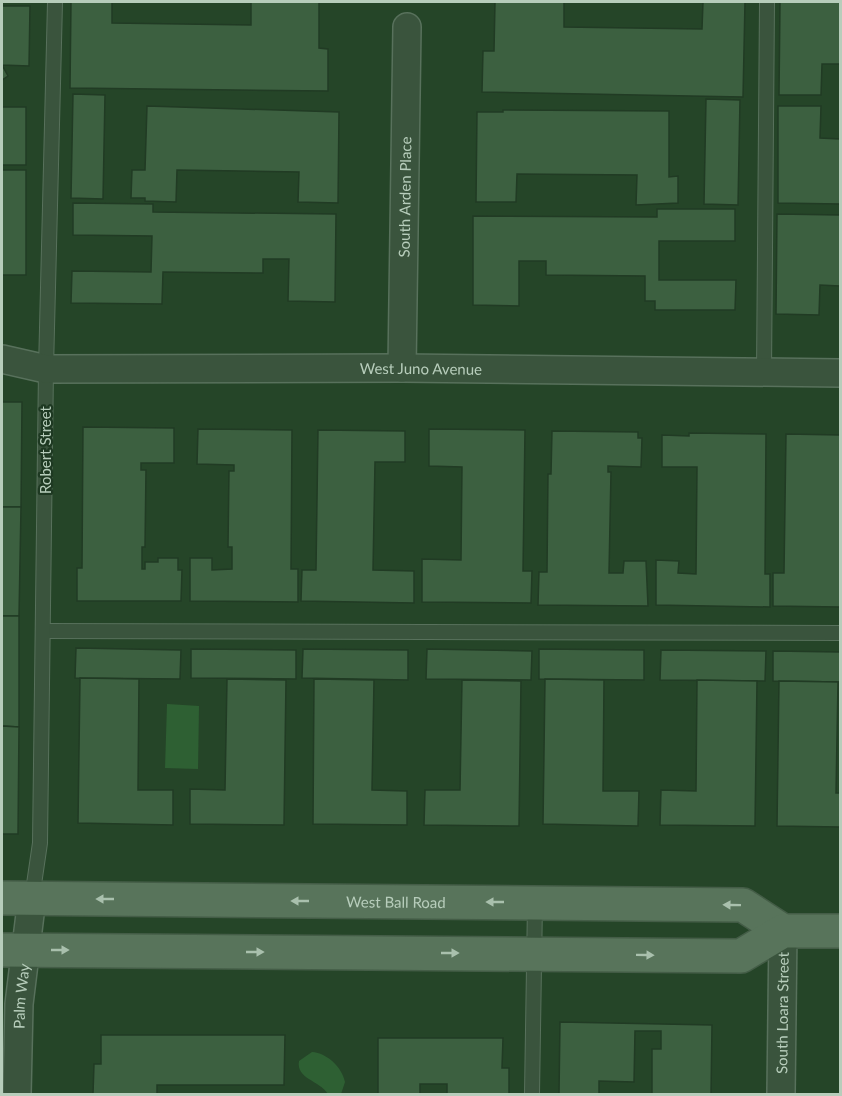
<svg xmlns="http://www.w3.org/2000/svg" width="842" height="1096" viewBox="0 0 842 1096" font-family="Lato,sans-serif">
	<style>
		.water { fill: #2e6033 }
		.building { fill: #3c6040; stroke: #213b24; stroke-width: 1.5 }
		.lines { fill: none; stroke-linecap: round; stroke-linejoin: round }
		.service-casing { stroke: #58715c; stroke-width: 16 }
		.minor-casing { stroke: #58715c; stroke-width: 30 }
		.primary-casing { stroke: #445d47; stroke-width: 36 }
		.service { stroke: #3a543d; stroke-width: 14 }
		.minor { stroke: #3a543d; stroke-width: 27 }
		.primary { stroke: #58745b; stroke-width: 33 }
		.oneway { fill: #a9c0ad }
		.labels { text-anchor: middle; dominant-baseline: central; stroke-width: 4.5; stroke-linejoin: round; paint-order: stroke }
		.street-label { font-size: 15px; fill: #b7cdbb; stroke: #1e3922 }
	</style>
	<rect width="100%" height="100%" fill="#254528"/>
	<g class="water">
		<polygon points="167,704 199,706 198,769 165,768"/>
		<path d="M312 1052C327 1053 342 1067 345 1082L341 1094H328C319 1080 296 1079 299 1061Z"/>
	</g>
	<g class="building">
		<polygon points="71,2 112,2 112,23 251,25 251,2 319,2 319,48 328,49 328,91 70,88"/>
		<polygon points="495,2 564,2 564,27 702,29 703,2 745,2 743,97 482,92 483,51 494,51"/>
		<polygon points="780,2 840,2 840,64 822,64 821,95 779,95"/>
		<polygon points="2,6 30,6 29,66 2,65"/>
		<polygon points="2,65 8,76 2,80"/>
		<polygon points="73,94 105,95 103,199 71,198"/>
		<polygon points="706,99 740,100 738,205 704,204"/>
		<polygon points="147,106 339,112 338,203 298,202 299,172 177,170 176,202 145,201 145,198 131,198 132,170 145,170"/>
		<polygon points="778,106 821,106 820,138 840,139 840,204 778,203"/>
		<rect x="2" y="107" width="24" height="58"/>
		<polygon points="503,110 669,111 669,177 678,176 678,203 636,205 637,175 517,174 516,202 476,202 477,112 503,112"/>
		<rect x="2" y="170" width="24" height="105"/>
		<polygon points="73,203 153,204 153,212 336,214 335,302 288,301 289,259 263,259 263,273 163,272 162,304 71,303 72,271 151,272 152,236 73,235"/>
		<polygon points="657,209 735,209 735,241 659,241 659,280 736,280 735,310 655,310 655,301 645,301 645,276 546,275 546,261 519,261 519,306 473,305 473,216 657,217"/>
		<polygon points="777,214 840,215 840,286 820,285 819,315 776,314"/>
		<polygon points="2,402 22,402 21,507 2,507"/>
		<polygon points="83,427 174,428 174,463 141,463 141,470 146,470 145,547 142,547 142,569 145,569 145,562 158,562 158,558 178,558 178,570 182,570 181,601 77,601 77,568 82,568"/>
		<polygon points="198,429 292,430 291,569 298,569 298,602 190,601 190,558 212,558 212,570 232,569 232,547 228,547 229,471 234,471 234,465 197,464"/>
		<polygon points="429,429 525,430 523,571 532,571 531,603 422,602 422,559 461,560 462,467 429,466"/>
		<polygon points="318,430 405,431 405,462 375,462 373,570 414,571 414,603 301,601 302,570 316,570"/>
		<polygon points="552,431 638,432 638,438 642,438 641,467 608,466 608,472 611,472 609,573 623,573 624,561 646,561 648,606 538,605 539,572 547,572 548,474 551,474"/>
		<polygon points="689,433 766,434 765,574 770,574 770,607 656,605 656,560 679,561 678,573 696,574 697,467 662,467 662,435 689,436"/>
		<polygon points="786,434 840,435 840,607 773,606 773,573 784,573"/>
		<polygon points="2,507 21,507 19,616 2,616"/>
		<polygon points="2,616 19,616 19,727 2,726"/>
		<polygon points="76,648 181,650 180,679 75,678"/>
		<polygon points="191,649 296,650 296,679 191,678"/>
		<polygon points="303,649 408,650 408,680 302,678"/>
		<polygon points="427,649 532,651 531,680 426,679"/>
		<polygon points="539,649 644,650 644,680 539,679"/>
		<polygon points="661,650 766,651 765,681 660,680"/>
		<polygon points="773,651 840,652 840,682 773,681"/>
		<polygon points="80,678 139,679 138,790 173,790 173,825 78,823"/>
		<polygon points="227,679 286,680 284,825 190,824 190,789 225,790"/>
		<polygon points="314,679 374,680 372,790 407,791 407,825 313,824"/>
		<polygon points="545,679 604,680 603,791 639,791 638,826 543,824"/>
		<polygon points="462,680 521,681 519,826 424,825 425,790 460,790"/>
		<polygon points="697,680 757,681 755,826 660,825 661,790 696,791"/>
		<polygon points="779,681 838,682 836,793 840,793 840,827 777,826"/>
		<polygon points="2,726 19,727 18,834 2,834"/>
		<polygon points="560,1022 712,1025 711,1094 652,1094 652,1049 661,1049 661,1031 635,1031 634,1082 599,1081 599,1094 559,1094"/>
		<polygon points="101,1035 285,1035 284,1085 157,1085 157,1094 93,1094 94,1064 101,1064"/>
		<polygon points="378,1038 503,1038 502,1068 509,1068 509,1094 447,1094 447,1084 420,1084 420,1094 378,1094"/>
	</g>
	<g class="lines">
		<g class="service-casing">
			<g id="service">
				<polyline points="764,373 767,2"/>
				<polyline points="44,631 840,633"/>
				<polyline points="32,898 40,843 46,369 55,2"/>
				<polyline points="532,1094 535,903"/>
			</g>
		</g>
		<g class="minor-casing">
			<g id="minor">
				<path id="s1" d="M2 359 46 369 402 368 840 373"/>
				<path id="s2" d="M402 368 407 27"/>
				<path id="s3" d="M17 1094 19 1004 32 898"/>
				<path id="s4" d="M781 1094 783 931"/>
			</g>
		</g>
		<g class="primary-casing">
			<g id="primary">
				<path id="s5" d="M2 898 743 905 783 931"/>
				<polyline points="2,950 741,956 783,931 840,931"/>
			</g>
		</g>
		<use href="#service" class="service"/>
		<use href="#minor" class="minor"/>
		<use href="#primary" class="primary"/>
	</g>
	<defs><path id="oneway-solid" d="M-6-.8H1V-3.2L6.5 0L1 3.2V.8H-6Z" transform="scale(1.5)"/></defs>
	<g class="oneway">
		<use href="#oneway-solid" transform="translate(105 899) rotate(-180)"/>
		<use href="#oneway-solid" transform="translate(300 901) rotate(-180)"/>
		<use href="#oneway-solid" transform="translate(495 902) rotate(-180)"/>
		<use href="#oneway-solid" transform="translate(732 905) rotate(-179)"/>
		<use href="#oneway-solid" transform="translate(60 950)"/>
		<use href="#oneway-solid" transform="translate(255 952)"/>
		<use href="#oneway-solid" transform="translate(450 953)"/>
		<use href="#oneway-solid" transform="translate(645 955) rotate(1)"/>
	</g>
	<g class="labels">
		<g class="street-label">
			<text stroke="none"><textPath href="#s2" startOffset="171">South Arden Place</textPath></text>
			<text stroke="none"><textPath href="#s1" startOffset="420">West Juno Avenue</textPath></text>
			<text transform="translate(45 450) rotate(-90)">Robert Street</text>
			<text stroke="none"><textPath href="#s5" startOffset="394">West Ball Road</textPath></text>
			<text stroke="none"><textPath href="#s3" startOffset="98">Palm Way</textPath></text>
			<text stroke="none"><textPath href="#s4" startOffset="81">South Loara Street</textPath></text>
		</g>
	</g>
	<rect width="842" height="1096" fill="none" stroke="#b7cdbb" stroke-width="6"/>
</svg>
